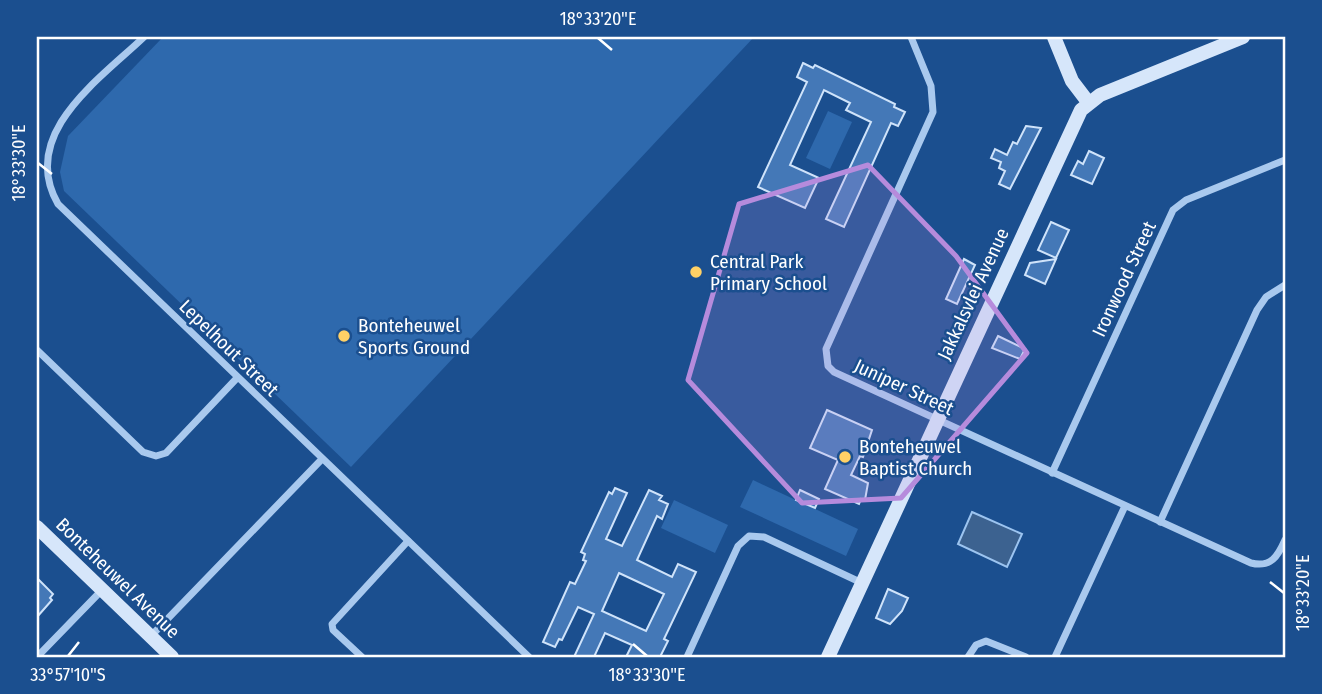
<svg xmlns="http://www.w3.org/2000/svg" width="1322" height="694" viewBox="0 0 1322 694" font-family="'Fira Sans Condensed',sans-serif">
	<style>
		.green { fill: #2e69ad }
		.water { fill: #3c6290; stroke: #9cc4f0; stroke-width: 2 }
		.building { fill: #4478b7; stroke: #cfe3fa; stroke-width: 2; fill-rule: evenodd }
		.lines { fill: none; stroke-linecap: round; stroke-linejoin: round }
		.street { stroke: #a9c9ee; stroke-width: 7 }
		.secondary { stroke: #d6e6fa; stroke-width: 14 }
		.marked { fill: #b68bdc; fill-opacity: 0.2; stroke: #b68bdc; stroke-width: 5; stroke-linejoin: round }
		.ticks { fill: none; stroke: #fff; stroke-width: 2.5 }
		.poi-dot { fill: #ffd166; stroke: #1b4f8f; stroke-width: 2.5 }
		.labels { text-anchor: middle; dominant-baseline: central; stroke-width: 5; stroke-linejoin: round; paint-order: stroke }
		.poi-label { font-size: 19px; fill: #fff; stroke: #1b4f8f; text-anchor: start }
		.street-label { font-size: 19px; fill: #fff; stroke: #1b4f8f }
		.neatline { fill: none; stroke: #fff; stroke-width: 2.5 }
		.ticks-label { font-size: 18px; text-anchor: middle; fill: #fff }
	</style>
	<rect width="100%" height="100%" fill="#1b4f8f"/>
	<g class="green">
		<polygon points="163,37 754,37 351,467 64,191 60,172 68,136"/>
		<polygon points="828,111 852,122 830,169 806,158"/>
		<polygon points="753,480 858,529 846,556 740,507"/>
		<polygon points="674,500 728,525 715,553 661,528"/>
	</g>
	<polygon class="water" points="972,512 1022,534 1007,567 958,544"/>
	<g class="building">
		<polygon points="803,63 813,68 815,65 895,104 894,107 905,112 898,126 891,123 844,227 826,219 871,122 846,110 850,103 824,90 790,165 819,178 805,208 758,187 807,82 797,77"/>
		<polygon points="1026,126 1041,128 1010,189 999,184 1005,171 999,168 1001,162 991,158 995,149 1007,155 1013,142 1017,144"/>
		<polygon points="1089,151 1104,158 1092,184 1071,175 1078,161 1083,164"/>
		<polygon points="1051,222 1069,230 1056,258 1038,250"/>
		<polygon points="964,259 975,265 957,304 946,299"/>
		<polygon points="1056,259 1045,284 1025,275 1030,263"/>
		<polygon points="998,336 1025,349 1020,359 992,348"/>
		<polygon points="827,410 872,430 863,457 860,456 851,475 868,483 865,500 861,499 859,504 825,489 838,460 810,448"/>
		<path d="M615 488 627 493 606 539 622 546 649 490 662 496 659 500 668 504 662 519 657 516 637 560 672 577 678 564 696 572 664 639 668 641 660 657H626L632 645 605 633 594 657H574L594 614 578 607 562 640 559 639 555 647 543 642 570 582 575 584 586 561 583 560 585 554 581 552 609 492 612 494ZM619 573 664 594 646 631 602 611Z"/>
		<polygon points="800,490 819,499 815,508 796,500"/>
		<polygon points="37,578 53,594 50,598 52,600 37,617"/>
		<polygon points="888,589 908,598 902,611 890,624 876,618"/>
	</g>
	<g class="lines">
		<g class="street">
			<path d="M144 37C100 79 18 134 58 204L529 657"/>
			<path d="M911 37 931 86 933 112 826 349 828 366 834 372 1251 563C1271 568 1278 556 1285 540"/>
			<polyline points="37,350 143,452 156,456 166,453 237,378"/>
			<polyline points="1052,473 1173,210 1186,200 1285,160"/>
			<polyline points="1160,522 1257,310 1266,297 1285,285"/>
			<polyline points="151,636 322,459"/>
			<polyline points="37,657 102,590"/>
			<polyline points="362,657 333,630 332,624 408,541"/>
			<polyline points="687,657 738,546 749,536 764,537 862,583"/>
			<polyline points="968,657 976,645 986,641 1026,657"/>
			<polyline points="1055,657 1125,506"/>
		</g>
		<g class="secondary">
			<polyline points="1054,37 1072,81 1088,102"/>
			<polyline points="37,527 172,657"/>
			<polyline points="828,657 1081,110 1100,95 1243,37"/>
		</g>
	</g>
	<path class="marked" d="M868 165 956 256 1027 353 901 498 802 503 688 380 739 204Z"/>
	<path class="ticks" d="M598 38 612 50M38 163 52 174M1270 582 1284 593M633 644 647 656M68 656 79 642"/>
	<g class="poi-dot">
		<circle cx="696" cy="272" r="7"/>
		<circle cx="344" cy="336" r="7"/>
		<circle cx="845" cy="457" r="7"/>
	</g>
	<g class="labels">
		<g class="poi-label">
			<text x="710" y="261">Central Park<tspan x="710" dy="22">Primary School</tspan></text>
			<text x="358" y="325">Bonteheuwel<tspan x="358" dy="22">Sports Ground</tspan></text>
			<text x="859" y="446">Bonteheuwel<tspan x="859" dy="22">Baptist Church</tspan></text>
		</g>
		<g class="street-label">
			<text transform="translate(1124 279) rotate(-65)">Ironwood Street</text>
			<text transform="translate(973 294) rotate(-65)">Jakkalsvlei Avenue</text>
			<text transform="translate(229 348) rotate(44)">Lepelhout Street</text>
			<text transform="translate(904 387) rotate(25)">Juniper Street</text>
			<text transform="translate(118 578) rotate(44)">Bonteheuwel Avenue</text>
		</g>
	</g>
	<rect width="1322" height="694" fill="none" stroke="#1b4f8f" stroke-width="77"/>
	<rect x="38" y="38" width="1246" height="618" class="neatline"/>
	<g class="ticks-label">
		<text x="598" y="25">18°33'20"E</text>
		<text transform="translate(19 163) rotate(-90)" y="6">18°33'30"E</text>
		<text transform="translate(1303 593) rotate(-90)" y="6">18°33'20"E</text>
		<text x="68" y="681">33°57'10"S</text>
		<text x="647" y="681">18°33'30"E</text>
	</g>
</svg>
